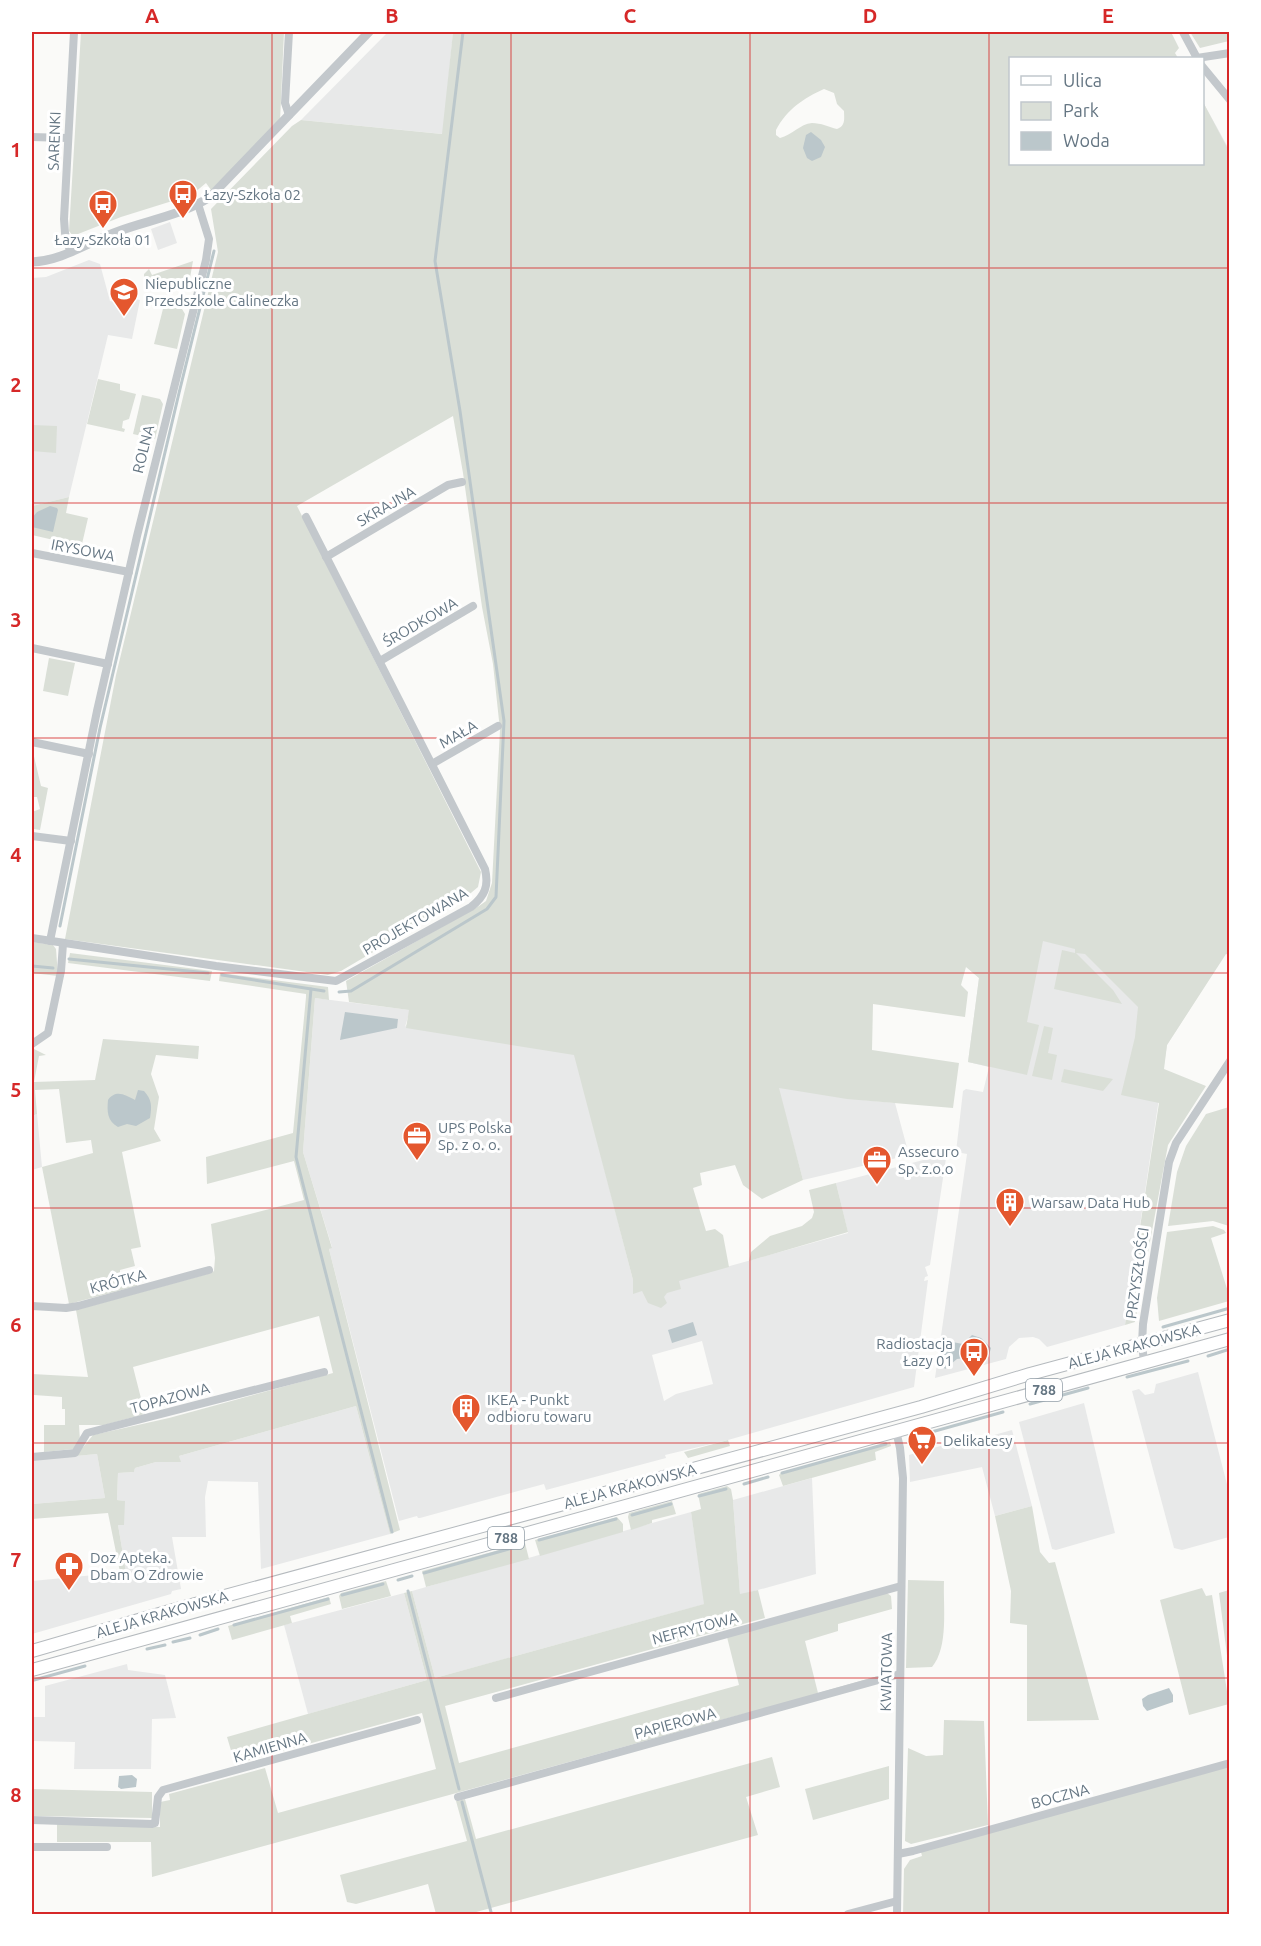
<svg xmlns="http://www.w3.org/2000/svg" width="1261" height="1946" viewBox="0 0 1261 1946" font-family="Ubuntu,sans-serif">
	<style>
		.built { fill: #e8e9e9; fill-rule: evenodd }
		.green { fill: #dadfd7; fill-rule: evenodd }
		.water { fill: #bbc7cb }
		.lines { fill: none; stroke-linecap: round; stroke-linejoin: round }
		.stream { stroke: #bbc7cb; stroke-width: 3 }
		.primary-casing { stroke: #b5babe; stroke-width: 14 }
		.minor { stroke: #c3c8cc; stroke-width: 8 }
		.tertiary { stroke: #c3c8cc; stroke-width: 9 }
		.primary { stroke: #fff; stroke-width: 12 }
		.grid { fill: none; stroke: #d62828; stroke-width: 1.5; stroke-opacity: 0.55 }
		.labels { text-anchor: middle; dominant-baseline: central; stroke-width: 6; stroke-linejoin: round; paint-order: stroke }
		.shield { fill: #fff; stroke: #939fa8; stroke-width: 1.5 }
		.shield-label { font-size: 14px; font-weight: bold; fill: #657683 }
		.street-label { font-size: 15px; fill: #657683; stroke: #fff }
		.poi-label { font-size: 15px; fill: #657683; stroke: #fff; text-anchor: start }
		.neatline { fill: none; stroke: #d62828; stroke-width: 2 }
		.grid-label { font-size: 20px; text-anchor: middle; font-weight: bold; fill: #d62828 }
	</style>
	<rect width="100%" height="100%" fill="#fafaf8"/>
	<g class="built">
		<polygon points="388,32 453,32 443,134 301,120"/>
		<path d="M1203 102 1230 151 1229 948 1167 1045 1125 1325 1047 1347 1039 1339 1033 1337 1019 1338 1009 1347 1006 1359 935 1378 967 1154 956 1152 963 1091 966 1089 983 1092 989 1067 968 1062 979 978 925 930 866 950 863 1100 895 1103 909 1155 803 1180 778 1088 575 1055 633 1280V1293L848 1233 836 1183 927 1159 946 1158 930 1265 925 1267 928 1276 925 1277 924 1281 928 1280 914 1387 728 1440 665 1455 666 1458 546 1490 544 1484 420 1518H418L417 1516 399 1521 329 1249 332 1247 303 1152 315 998 410 1010 405 1027 1010 164H1202ZM702 1341 713 1384 676 1394 664 1401 652 1355Z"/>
		<polygon points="170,222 177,243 158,250 151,229"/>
		<polygon points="89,260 100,264 110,301 115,302 117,295 140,300 132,339 108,335 69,497 32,506 32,278 46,277"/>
		<polygon points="37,1114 42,1167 32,1170 32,1116"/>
		<polygon points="1198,1372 1229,1492 1229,1537 1182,1550 1174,1548 1132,1391 1139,1389 1145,1395 1154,1393 1156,1384"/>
		<polygon points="1084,1403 1115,1533 1056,1550 1052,1549 1019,1422"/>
		<polygon points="356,1406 390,1534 261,1569 258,1482 208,1481 205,1497 206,1537 172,1537 181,1589 172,1591 171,1594 32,1634 32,1581 126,1572 118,1525 124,1525 124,1501 117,1500 118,1473 134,1472 135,1468 156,1462 180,1462 179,1456"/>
		<polygon points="1012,1430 1032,1506 995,1516 982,1467 910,1482 909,1455 972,1437 976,1440"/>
		<polygon points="97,1454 105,1498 32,1504 32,1460"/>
		<polygon points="812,1478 816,1574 740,1595 733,1500"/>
		<polygon points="691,1512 705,1604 435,1678 412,1591"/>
		<polygon points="404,1593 427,1680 308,1714 284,1625"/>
		<polygon points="127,1664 128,1670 165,1675 176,1718 152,1719 151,1769 74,1769 75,1742 32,1741 32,1717 45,1717 45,1686"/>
	</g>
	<g class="green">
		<polygon points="81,32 284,32 280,121 211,190 206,183 194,193 185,197 121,217 73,236 69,231"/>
		<path d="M453 32H1171L1179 48 1175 53 1178 58H1010V164H1202L1203 102 1229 151V955L1226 954 1167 1045 1164 1069 1206 1086 1168 1145 1135 1322 1125 1325 1159 1103 1121 1095 1135 1037 1138 1007 1085 954 1076 953 1113 990 1122 1004 1054 989 1062 950 1075 953V949L1043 941 1027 1022 1039 1025 1027 1075 968 1062 979 978 966 967 961 985 968 992 965 1017 873 1004 872 1050 959 1063 953 1108 847 1099 779 1088 803 1180 762 1199 743 1185 735 1165 700 1173 702 1185 693 1188 706 1231 715 1229 723 1235 729 1267 679 1281 681 1289 667 1293 664 1297 667 1303 661 1308 648 1303 642 1291 633 1294V1280L574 1055 406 1028 409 1010 349 1002 346 981 479 906 486 901 492 883 500 730 493 664 482 607 463 473 453 416 297 506 481 872 478 887 465 898 341 971 328 975 65 939 116 675 218 252 211 209 292 126 301 120 442 134ZM824 89 834 93 837 104 844 111C844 118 846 126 837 129 829 127 821 123 812 123 800 124 792 135 780 138L776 135V130C787 109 804 98 824 89Z"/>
		<polygon points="1190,32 1229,32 1229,41 1200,48"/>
		<polygon points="193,261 188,289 151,281 149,289 144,285 144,274 149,269 152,275"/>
		<polygon points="164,305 182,309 185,314 177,349 154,344"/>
		<polygon points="98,379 120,384 120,390 136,394 129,419 123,421 122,428 125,429 124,432 87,424"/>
		<polygon points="142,395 160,399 163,404 155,439 133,434"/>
		<polygon points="32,425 57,426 56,453 32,451"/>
		<polygon points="69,497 66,513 88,518 79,557 56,552 58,541 32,535 32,506"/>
		<polygon points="49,658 75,663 68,696 43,691"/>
		<polygon points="32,748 41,786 48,788 40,830 34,829 32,812 40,809 37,797 33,797 32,793"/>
		<polygon points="32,942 53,945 56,949 58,976 32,973"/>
		<polygon points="70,953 212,971 210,981 68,963"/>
		<polygon points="220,973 328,987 329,1000 315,998 303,1152 332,1248 329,1249 400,1530 390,1534 356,1406 179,1456 181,1462 156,1462 135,1468 134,1472 118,1473 117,1500 125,1501 124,1525 118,1525 126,1572 120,1572 108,1513 32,1519 32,1504 105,1498 97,1454 76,1456 93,1435 169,1418 333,1373 319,1316 133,1367 145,1414 104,1425 79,1425 80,1441 73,1449 44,1452 44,1425 65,1425 65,1409 62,1409 62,1397 34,1395 34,1390 32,1390 32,1374 88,1377 76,1310 211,1273 214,1271 215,1258 211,1224 304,1200 294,1161 207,1184 206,1157 293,1133 306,997 306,994 219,981"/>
		<polygon points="1044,1026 1053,1028 1048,1053 1057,1055 1052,1080 1032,1076"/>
		<polygon points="103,1039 199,1046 198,1059 156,1055 151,1074 159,1097 154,1129 161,1141 122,1152 141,1247 131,1249 135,1266 120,1270 120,1283 137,1282 137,1286 69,1304 42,1167 93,1153 91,1140 66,1143 59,1089 35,1090 37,1114 32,1116 32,1048 46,1055 39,1056 34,1082 95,1080"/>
		<polygon points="1064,1069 1113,1079 1103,1091 1061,1082"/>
		<polygon points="1229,1107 1229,1226 1213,1221 1168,1226 1177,1172 1186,1146 1206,1114"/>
		<polygon points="836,1183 848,1232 749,1261 751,1252 770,1236 802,1226 812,1218 814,1212 809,1190"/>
		<polygon points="1213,1226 1224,1230 1226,1233 1211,1238 1229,1295 1229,1301 1159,1321 1157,1298 1167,1232"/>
		<polygon points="728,1440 730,1446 688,1458 684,1452"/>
		<polygon points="890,1442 891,1446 875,1452 876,1460 783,1486 779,1475 781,1473"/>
		<polygon points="727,1486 731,1489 733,1500 740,1594 758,1590 765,1618 445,1706 459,1763 739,1685 727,1637 887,1593 891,1596 892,1609 838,1624 838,1631 805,1641 818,1693 892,1672 891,1680 743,1714 152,1877 151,1842 57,1842 57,1823 160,1827 160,1802 170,1800 169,1794 265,1768 278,1813 436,1769 422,1713 235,1764 227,1737 427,1680 404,1593 412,1591 435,1678 704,1604 691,1512 701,1509 698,1494"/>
		<polygon points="672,1501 676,1514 652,1520 652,1523 631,1530 628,1517 629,1513"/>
		<polygon points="1032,1506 1040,1552 1049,1563 1055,1562 1099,1720 1027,1721 1027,1625 1010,1623 1011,1591 995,1516"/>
		<polygon points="617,1517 623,1524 623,1532 540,1556 535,1540"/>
		<polygon points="525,1543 529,1559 426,1587 422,1571"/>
		<path d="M908 1580 944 1581C943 1607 949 1647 932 1667L906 1668Z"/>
		<polygon points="386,1581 391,1596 342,1609 339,1596 341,1593"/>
		<polygon points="1202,1588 1206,1596 1212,1595 1229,1704 1189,1715 1160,1600"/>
		<polygon points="1229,1590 1230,1590 1229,1671 1219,1593"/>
		<polygon points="329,1597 331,1604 290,1616 292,1623 232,1640 228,1626"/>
		<polygon points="944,1720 984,1721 988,1825 911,1844 905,1841 908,1748 926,1756 943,1755"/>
		<polygon points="772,1757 780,1787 746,1797 758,1835 469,1914 436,1914 428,1884 356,1904 347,1902 340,1875 467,1841 456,1801 465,1799 476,1839"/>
		<polygon points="1229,1765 1229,1914 903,1914 904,1869 910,1860 922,1856 921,1852"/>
		<polygon points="889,1766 889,1799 813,1820 805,1789"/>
		<polygon points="32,1789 152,1792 152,1818 32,1816"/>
	</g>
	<g class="water">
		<polygon points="811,132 821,140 825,147 821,157 812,161 807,158 803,148 806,135"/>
		<polygon points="50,506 57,508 58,510 53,532 32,527 32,518 37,512"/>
		<polygon points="345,1012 398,1019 397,1028 340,1040"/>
		<path d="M138 1090 144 1091C152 1100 152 1106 150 1118L136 1126 127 1124 118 1127C107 1121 107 1111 108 1100 116 1089 125 1095 135 1100Z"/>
		<polygon points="693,1322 697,1335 672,1343 668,1330"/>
		<path d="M972 1335 981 1338 991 1348 989 1355 957 1359 945 1369C938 1362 940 1348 947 1341L963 1344Z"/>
		<polygon points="1169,1688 1173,1695 1173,1702 1147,1711 1143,1706 1142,1699 1148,1695"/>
		<polygon points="132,1775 137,1779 136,1787 121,1789 118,1787 119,1776"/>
	</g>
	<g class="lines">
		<g class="stream">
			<polyline points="60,926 100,728 179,393 214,251"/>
			<polyline points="69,959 208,973"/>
			<polyline points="32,966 53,968"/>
			<polyline points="222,975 324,991"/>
			<polyline points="311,989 296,1157 392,1532"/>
			<polyline points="339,992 351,991 487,909 496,897 504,721 460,411 435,261 463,32"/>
			<polyline points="1163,1327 1230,1308"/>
			<polyline points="1208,1356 1230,1349"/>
			<polyline points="1127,1377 1188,1361"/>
			<polyline points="1030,1404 1088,1388"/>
			<polyline points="910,1438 1003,1412"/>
			<polyline points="782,1473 886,1444"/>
			<polyline points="744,1484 768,1477"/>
			<polyline points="699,1496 726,1489"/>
			<polyline points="632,1515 671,1504"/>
			<polyline points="539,1540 616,1519"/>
			<polyline points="424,1573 523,1545"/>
			<polyline points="398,1580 412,1576"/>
			<polyline points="408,1591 459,1789"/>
			<polyline points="342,1595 383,1584"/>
			<polyline points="234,1625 328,1599"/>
			<polyline points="200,1635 218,1629"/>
			<polyline points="173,1642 190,1638"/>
			<polyline points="147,1649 165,1645"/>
			<polyline points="34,1680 85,1666"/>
			<polyline points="462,1802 491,1912"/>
		</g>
		<g class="primary-casing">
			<g id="primary">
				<polyline points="32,1651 166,1612 921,1407 1030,1374 1230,1320"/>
				<polyline points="32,1670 1230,1339"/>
			</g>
		</g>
		<g class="minor">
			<polyline points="289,32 285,103 289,115"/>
			<polyline points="1183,32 1197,58"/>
			<polyline points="1197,58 1230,53"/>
			<polyline points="1202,66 1230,100"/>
			<polyline points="32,137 67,138"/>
			<polyline points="70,251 65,233 64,219 74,32"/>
			<polyline points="32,553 129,572"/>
			<polyline points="326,557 448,485 462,482"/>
			<polyline points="32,648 108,664"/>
			<polyline points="380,661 473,606"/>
			<polyline points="32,742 89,754"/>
			<polyline points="432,764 498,726"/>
			<polyline points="32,836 71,841"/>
			<path d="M32 938 216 966 336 981 471 907C485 896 489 886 485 869L306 517"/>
			<polyline points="50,941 97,711 137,536 206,260 209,239 198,204"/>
			<polyline points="32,1044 48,1033 61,971 63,944"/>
			<polyline points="32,1306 66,1308 78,1306 209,1270"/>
			<polyline points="1144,1362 1142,1344 1143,1324 1169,1162 1176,1143 1230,1061"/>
			<polyline points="896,1431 900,1448 903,1478 897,1914"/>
			<polyline points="32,1457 75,1453 87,1433 324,1372"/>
			<polyline points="496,1698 901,1586"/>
			<polyline points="458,1797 900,1674"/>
			<polyline points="32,1820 152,1824 155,1823 158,1797 163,1790 417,1720"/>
			<polyline points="32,1847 107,1847"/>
			<polyline points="898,1854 913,1851 1230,1763"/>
			<polyline points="848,1914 897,1901"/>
		</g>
		<path class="tertiary" d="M32 262C62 261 90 241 119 231 149 220 182 215 210 197L369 32"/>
		<use href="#primary" class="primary"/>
	</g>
	<path class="grid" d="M272 32V1914M511 32V1914M750 32V1914M989 32V1914M32 268H1230M32 503H1230M32 738H1230M32 973H1230M32 1208H1230M32 1443H1230M32 1678H1230"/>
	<defs>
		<g id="bus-pin" transform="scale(1.5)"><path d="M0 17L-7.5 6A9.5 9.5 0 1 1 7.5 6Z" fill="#e4572e" stroke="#fff"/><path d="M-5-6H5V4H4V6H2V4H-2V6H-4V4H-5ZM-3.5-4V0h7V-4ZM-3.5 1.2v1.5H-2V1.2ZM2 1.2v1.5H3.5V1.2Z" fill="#fff"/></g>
		<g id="school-pin" transform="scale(1.5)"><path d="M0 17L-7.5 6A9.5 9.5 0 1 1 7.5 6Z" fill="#e4572e" stroke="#fff"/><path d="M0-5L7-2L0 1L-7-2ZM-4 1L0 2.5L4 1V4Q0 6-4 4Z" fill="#fff"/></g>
		<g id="office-pin" transform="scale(1.5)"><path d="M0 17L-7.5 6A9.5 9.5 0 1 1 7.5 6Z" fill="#e4572e" stroke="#fff"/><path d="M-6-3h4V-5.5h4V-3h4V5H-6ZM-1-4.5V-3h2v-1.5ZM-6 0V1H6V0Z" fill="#fff"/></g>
		<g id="building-pin" transform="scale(1.5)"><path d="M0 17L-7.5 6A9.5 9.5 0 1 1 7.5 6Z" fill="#e4572e" stroke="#fff"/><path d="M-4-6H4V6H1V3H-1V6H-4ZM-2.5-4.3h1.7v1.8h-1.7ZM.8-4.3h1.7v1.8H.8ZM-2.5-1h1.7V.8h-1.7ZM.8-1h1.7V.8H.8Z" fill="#fff"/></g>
		<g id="supermarket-pin" transform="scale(1.5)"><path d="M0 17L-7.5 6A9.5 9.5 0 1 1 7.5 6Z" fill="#e4572e" stroke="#fff"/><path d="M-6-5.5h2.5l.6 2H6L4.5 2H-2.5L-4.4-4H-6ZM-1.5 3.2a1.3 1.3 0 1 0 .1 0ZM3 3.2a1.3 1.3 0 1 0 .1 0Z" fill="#fff"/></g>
		<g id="pharmacy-pin" transform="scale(1.5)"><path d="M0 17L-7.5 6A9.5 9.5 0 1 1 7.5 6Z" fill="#e4572e" stroke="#fff"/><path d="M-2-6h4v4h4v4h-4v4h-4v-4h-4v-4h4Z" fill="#fff"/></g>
	</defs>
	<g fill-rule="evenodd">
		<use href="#bus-pin" x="183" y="194"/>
		<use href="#bus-pin" x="103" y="204"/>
		<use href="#school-pin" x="124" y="292"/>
		<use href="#office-pin" x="417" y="1136"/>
		<use href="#office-pin" x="877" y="1160"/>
		<use href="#building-pin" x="1010" y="1202"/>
		<use href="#bus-pin" x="974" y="1352"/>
		<use href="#building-pin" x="466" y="1408"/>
		<use href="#supermarket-pin" x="922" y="1440"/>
		<use href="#pharmacy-pin" x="69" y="1566"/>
	</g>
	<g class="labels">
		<g class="shield">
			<rect x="1026" y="1379" width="36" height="22" rx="4.5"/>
			<rect x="488" y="1527" width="36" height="22" rx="4.5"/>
		</g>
		<g class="shield-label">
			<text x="1044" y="1390">788</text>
			<text x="506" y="1538">788</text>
		</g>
		<g class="street-label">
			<text transform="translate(54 141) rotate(-88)">SARENKI</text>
			<text transform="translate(143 449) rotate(-76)">ROLNA</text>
			<text transform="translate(386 506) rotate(-30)">SKRAJNA</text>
			<text transform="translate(83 550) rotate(11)">IRYSOWA</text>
			<text transform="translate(420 622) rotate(-30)">ŚRODKOWA</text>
			<text transform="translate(458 734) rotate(-30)">MAŁA</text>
			<text transform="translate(415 921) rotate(-30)">PROJEKTOWANA</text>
			<text transform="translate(1137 1273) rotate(-82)">PRZYSZŁOŚCI</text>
			<text transform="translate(118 1281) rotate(-15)">KRÓTKA</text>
			<text transform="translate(1134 1346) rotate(-15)">ALEJA KRAKOWSKA</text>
			<text transform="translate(170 1398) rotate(-15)">TOPAZOWA</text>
			<text transform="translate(630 1486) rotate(-15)">ALEJA KRAKOWSKA</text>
			<text transform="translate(162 1614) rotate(-16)">ALEJA KRAKOWSKA</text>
			<text transform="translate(695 1628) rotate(-15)">NEFRYTOWA</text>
			<text transform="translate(886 1672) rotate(-89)">KWIATOWA</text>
			<text transform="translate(675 1723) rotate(-15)">PAPIEROWA</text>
			<text transform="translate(270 1747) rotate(-16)">KAMIENNA</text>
			<text transform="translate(1060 1796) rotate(-15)">BOCZNA</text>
		</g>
		<g class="poi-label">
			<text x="204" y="194">Łazy-Szkoła 02</text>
			<text x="103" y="239" text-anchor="middle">Łazy-Szkoła 01</text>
			<text x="145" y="283">Niepubliczne<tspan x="145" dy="17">Przedszkole Calineczka</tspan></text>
			<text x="438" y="1127">UPS Polska<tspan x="438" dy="17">Sp. z o. o.</tspan></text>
			<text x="898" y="1151">Assecuro<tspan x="898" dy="17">Sp. z.o.o</tspan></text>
			<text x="1031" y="1202">Warsaw Data Hub</text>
			<text x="953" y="1343" text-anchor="end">Radiostacja<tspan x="953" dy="17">Łazy 01</tspan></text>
			<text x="487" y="1399">IKEA - Punkt<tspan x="487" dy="17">odbioru towaru</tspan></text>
			<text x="943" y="1440">Delikatesy</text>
			<text x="90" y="1557">Doz Apteka.<tspan x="90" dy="17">Dbam O Zdrowie</tspan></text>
		</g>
	</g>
	<rect width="1261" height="1946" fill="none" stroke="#ffffff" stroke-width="66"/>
	<rect x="1009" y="57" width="195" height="108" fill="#ffffff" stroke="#c1c8cd" stroke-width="1.5"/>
	<rect x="1021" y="76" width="30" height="9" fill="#ffffff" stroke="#c1c8cd" stroke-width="1.5"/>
	<text x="1063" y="87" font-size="18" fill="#657683">Ulica</text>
	<rect x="1021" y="102" width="30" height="18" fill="#dadfd7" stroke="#c1c8cd" stroke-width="1.5"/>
	<text x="1063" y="117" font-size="18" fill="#657683">Park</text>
	<rect x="1021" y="132" width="30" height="18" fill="#bbc7cb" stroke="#c1c8cd" stroke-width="1.5"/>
	<text x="1063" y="147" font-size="18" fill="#657683">Woda</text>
	<rect x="33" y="33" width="1195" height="1880" class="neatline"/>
	<g class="grid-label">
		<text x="152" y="23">A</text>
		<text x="392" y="23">B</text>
		<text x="630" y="23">C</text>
		<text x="870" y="23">D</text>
		<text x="1108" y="23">E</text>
		<text x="16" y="157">1</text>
		<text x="16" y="392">2</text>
		<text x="16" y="627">3</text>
		<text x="16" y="862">4</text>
		<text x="16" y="1097">5</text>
		<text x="16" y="1332">6</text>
		<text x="16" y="1567">7</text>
		<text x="16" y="1802">8</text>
	</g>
</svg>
